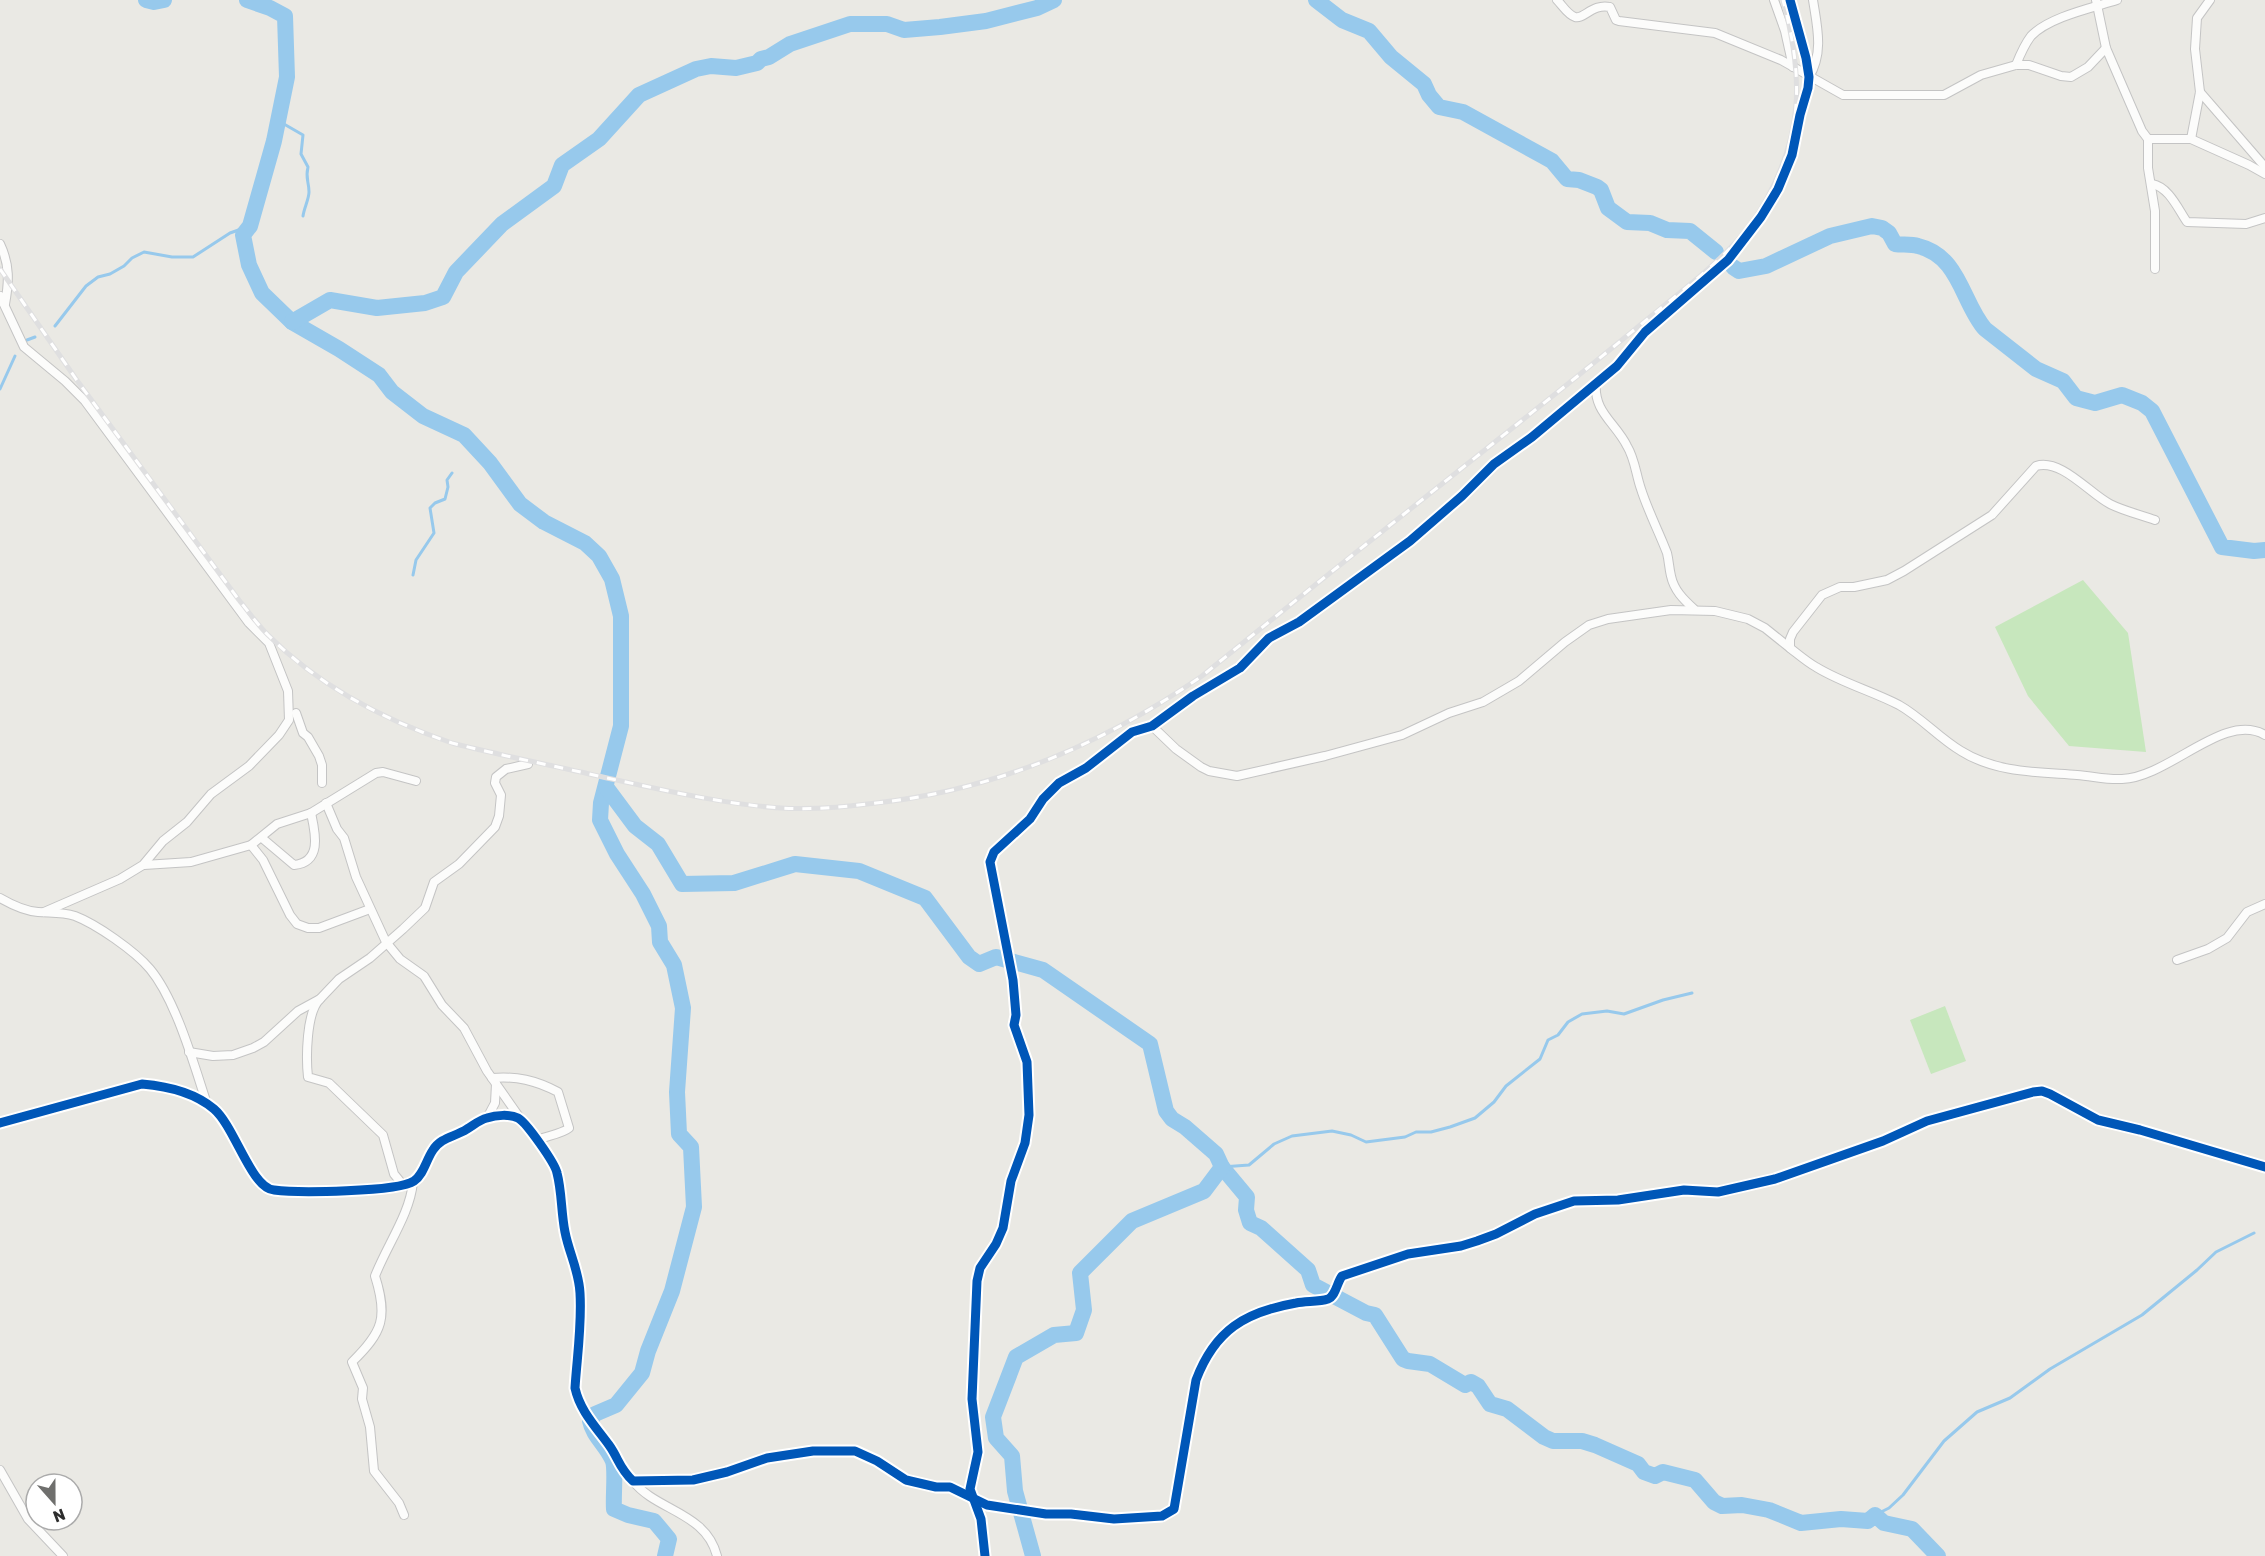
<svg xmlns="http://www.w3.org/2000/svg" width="2265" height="1556" viewBox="0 0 2265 1556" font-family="Rubik,sans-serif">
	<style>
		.green { fill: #c7e7bd }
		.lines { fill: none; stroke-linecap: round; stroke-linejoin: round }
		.stream { stroke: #97c9ec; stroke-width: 3 }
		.river { stroke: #97c9ec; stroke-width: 16 }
		.minor-casing { stroke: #c4c4c4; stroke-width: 10 }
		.minor { stroke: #fcfcfb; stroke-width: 8 }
		.rail-casing { stroke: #dfdfe0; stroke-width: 5 }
		.rail { stroke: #fff; stroke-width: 3; stroke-dasharray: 9; stroke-linecap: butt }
		.cycleway-casing { stroke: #fff; stroke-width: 13 }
		.cycleway { stroke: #0057b8; stroke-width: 9 }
	</style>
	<rect width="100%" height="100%" fill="#eae9e4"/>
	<g class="green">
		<polygon points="2083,580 2128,633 2146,752 2069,746 2028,696 1995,627"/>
		<polygon points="1945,1006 1966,1061 1931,1074 1910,1020"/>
	</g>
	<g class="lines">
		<g class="stream">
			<path d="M277 120 303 135 301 154 308 167C305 179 309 181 309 192 309 199 304 208 303 216"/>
			<polyline points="55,326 86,286 98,277 110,274 124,266 132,258 144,252 172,257 193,257 230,233 250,226"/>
			<polyline points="27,340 35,337"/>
			<polyline points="0,389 15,356"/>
			<polyline points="413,575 416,560 434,533 430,508 435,503 445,499 448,487 447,480 452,473"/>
			<polyline points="1222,1167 1249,1165 1274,1144 1292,1136 1332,1131 1351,1135 1366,1142 1405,1137 1416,1132 1431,1132 1450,1127 1475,1118 1494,1102 1506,1086 1540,1059 1548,1040 1558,1035 1568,1022 1582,1014 1607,1011 1624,1014 1663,1000 1692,993"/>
			<polyline points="1875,1515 1889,1508 1903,1495 1944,1441 1977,1412 2010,1398 2050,1369 2142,1315 2197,1270 2216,1252 2254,1233"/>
		</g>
		<g class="river">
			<polyline points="146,0 154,2 164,0"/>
			<path d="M247 0 270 8 285 16 287 77 274 141 250 226 243 235 249 265 262 293 292 322 339 349 379 375 392 392 423 416 464 435 490 463 520 504 544 522 585 543 599 556 612 579 621 616V726L601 803 600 820 617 854 643 894 659 926 660 942 674 965 683 1008 677 1092 679 1134 691 1147 694 1207 672 1291 648 1351 642 1373 616 1405 595 1414 590 1421C593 1436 607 1446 613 1461 616 1470 613 1497 614 1509L628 1515 654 1521 669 1539 665 1556"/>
			<polyline points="1316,0 1342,20 1369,31 1391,57 1424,84 1429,95 1439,107 1463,112 1543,156 1552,161 1567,179 1579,180 1597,187 1601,190 1608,208 1627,222 1650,223 1667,230 1690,231 1716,252"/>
			<path d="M1733 267 1739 271 1766 266 1830 236 1872 226 1882 228 1889 233 1895 244C1902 245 1911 244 1918 246 1960 256 1962 303 1985 329L2036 369 2063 381 2076 398 2095 403 2122 395 2142 403 2152 411 2222 547 2254 551 2265 550"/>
			<polyline points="292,322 330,300 377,308 425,303 443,297 456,272 502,224 554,186 562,165 599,139 639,95 696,69 711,66 736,68 757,63 761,59 769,57 790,44 850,24 887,24 904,30 940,27 986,21 1037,8 1054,0"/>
			<polyline points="606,787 635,826 658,844 682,884 734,883 795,864 859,871 925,898 969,957 979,964 996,957 1043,970 1150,1044 1166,1111 1172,1119 1185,1127 1216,1154 1222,1167 1247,1197 1246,1210 1250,1223 1261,1228 1308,1270 1313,1285 1366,1313 1375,1315 1403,1359 1408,1361 1430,1364 1465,1385 1471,1382 1478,1386 1490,1404 1507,1409 1544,1437 1553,1441 1582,1441 1595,1445 1638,1464 1644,1472 1655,1476 1663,1472 1695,1480 1714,1502 1722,1506 1742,1505 1769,1510 1801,1523 1841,1519 1868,1521 1875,1515 1884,1523 1912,1529 1938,1556"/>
			<polyline points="1033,1556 1015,1491 1012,1456 996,1438 993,1417 1016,1357 1054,1335 1076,1333 1084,1310 1080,1273 1132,1221 1204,1191 1222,1167"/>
		</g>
		<g class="minor-casing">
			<g id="minor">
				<path d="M1557 0C1562 5 1568 15 1575 17 1583 20 1593 3 1610 7L1616 20 1619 21 1715 33 1781 60 1843 95H1944L1981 75 2016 65H2029L2061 76 2071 77 2088 67 2106 48"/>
				<polyline points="1774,0 1785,31 1793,67"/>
				<polyline points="2096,0 2106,48 2142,131 2148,139 2191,139 2249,165 2265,174"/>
				<path d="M2016 65C2020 55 2024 45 2031 36 2049 17 2092 8 2117 0"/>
				<path d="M1809 77C1824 53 1817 26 1813 0"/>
				<polyline points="2200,92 2265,167"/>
				<polyline points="2148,139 2148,168 2155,211 2155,269"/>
				<polyline points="2191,139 2200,92 2195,49 2197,18 2210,0"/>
				<path d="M2152 184C2169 187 2178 209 2187 222L2246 224 2265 218"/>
				<path d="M0 244C10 265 9 282 5 304"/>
				<polyline points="0,296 24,347 65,381 85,401 249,623 269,643 288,691 289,720 279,735 249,766 211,794 187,822 163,841 143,865 120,879 44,912"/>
				<path d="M1596 382C1593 412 1615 422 1627 446 1635 459 1636 475 1641 489 1648 511 1659 532 1667 553 1669 561 1669 568 1671 576 1674 590 1683 599 1694 609"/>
				<path d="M2155 520C2141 515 2124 511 2110 504 2090 494 2061 458 2036 466L1992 515 1904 571 1887 580 1854 587H1840L1822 595 1793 632 1790 639V648C1799 655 1807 662 1816 667 1842 683 1872 691 1899 705 1922 718 1939 738 1961 751 1996 773 2038 772 2077 775 2092 776 2107 780 2122 779 2170 777 2224 711 2265 735"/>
				<polyline points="296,713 303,733 308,737 319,756 322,765 322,783"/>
				<polyline points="1152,726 1176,749 1201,767 1209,771 1237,776 1325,756 1402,735 1449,713 1483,702 1519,681 1565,642 1589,625 1608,619 1671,610 1715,611 1748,619 1765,628 1790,648"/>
				<polyline points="326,803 337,829 344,838 356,877 386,942 400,959 424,976 442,1005 464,1028 487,1071 520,1118"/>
				<path d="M262 838 294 865C323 862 315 832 311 813"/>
				<polyline points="251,845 263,860 290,915 297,924 308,928 319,928 370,909"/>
				<polyline points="144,865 191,862 251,845 277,824 311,813 376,773 383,772 416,781"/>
				<path d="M0 898C12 905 24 911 38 912 51 913 62 912 75 916 96 924 135 951 150 969 176 1000 194 1065 207 1104"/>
				<polyline points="2177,960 2208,949 2227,938 2247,912 2265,904"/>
				<path d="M320 999C306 1012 306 1059 308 1077L329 1083 383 1135 394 1174 403 1185"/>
				<polyline points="189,1052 213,1056 233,1055 253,1048 264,1042 298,1011 320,999 339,979 370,958 403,929 425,908 434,882 459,864 495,827 499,816 501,795 495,783 496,777 506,769 528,764"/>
				<path d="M492 1078C517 1076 535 1080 558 1092L569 1128C562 1134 546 1136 537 1140"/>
				<polyline points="487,1118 495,1103 496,1084"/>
				<path d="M0 1123 142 1084C166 1086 195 1093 214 1109 235 1127 251 1188 274 1190 297 1193 398 1192 414 1181 424 1174 426 1160 433 1150 441 1137 455 1137 467 1129 474 1125 479 1120 487 1118 496 1115 510 1114 518 1118 526 1122 555 1163 557 1173 562 1192 561 1212 565 1232 569 1253 579 1271 580 1293 582 1325 577 1357 575 1388 580 1411 596 1427 609 1445 619 1459 619 1468 633 1481L693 1480 727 1472 767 1458 813 1451H855L877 1461 906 1480 936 1487H950L987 1505 1046 1514H1071L1114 1519 1162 1516 1174 1509 1196 1380C1215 1330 1245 1312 1296 1303 1306 1301 1319 1302 1328 1299 1336 1296 1337 1282 1342 1276L1408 1254 1461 1246 1477 1241 1496 1234 1535 1214 1574 1201 1618 1200 1684 1190 1718 1192 1775 1179 1883 1141 1927 1121 2033 1092 2042 1091 2050 1094 2098 1120 2140 1130 2265 1167"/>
				<polyline points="0,1470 28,1519 63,1556"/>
				<path d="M633 1481C656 1511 706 1512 717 1556"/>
				<path d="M404 1515 399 1503 374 1471 370 1427 362 1399 363 1388 352 1362C383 1332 388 1317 375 1276 387 1245 410 1214 413 1182"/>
				<polyline points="985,1556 981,1519 970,1489 978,1452 972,1399 977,1281 980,1268 996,1244 1003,1228 1011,1181 1025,1143 1029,1115 1027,1062 1014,1025 1016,1015 1013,980 990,862 994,852 1030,819 1043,799 1059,783 1086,768 1132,732 1152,726 1193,696 1240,668 1269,638 1299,622 1410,541 1462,496 1494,464 1532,437 1617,366 1645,332 1728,260 1761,217 1778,189 1792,155 1800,115 1808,88 1809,77 1806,58 1790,0"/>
			</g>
		</g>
		<use href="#minor" class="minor"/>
		<g class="rail-casing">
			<path id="rail" d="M0 269 76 379 239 600C248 611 257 624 268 635 319 686 384 720 452 743 503 756 555 766 607 778 664 790 722 804 781 808 813 810 845 807 876 803 996 790 1103 744 1202 676 1325 576 1450 478 1574 379 1605 354 1635 329 1666 304 1703 274 1741 245 1765 202 1804 132 1803 76 1783 0"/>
		</g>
		<use href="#rail" class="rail"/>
		<g class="cycleway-casing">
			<g id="cycleway">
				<path d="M0 1123 142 1084C166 1086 195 1093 214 1109 235 1127 251 1188 274 1190 297 1193 398 1192 414 1181 424 1174 426 1160 433 1150 441 1137 455 1137 467 1129 474 1125 479 1120 487 1118 496 1115 510 1114 518 1118 526 1122 555 1163 557 1173 562 1192 561 1212 565 1232 569 1253 579 1271 580 1293 582 1325 577 1357 575 1388 580 1411 596 1427 609 1445 619 1459 619 1468 633 1481L693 1480 727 1472 767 1458 813 1451H855L877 1461 906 1480 936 1487H950L987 1505 1046 1514H1071L1114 1519 1162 1516 1174 1509 1196 1380C1215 1330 1245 1312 1296 1303 1306 1301 1319 1302 1328 1299 1336 1296 1337 1282 1342 1276L1408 1254 1461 1246 1477 1241 1496 1234 1535 1214 1574 1201 1618 1200 1684 1190 1718 1192 1775 1179 1883 1141 1927 1121 2033 1092 2042 1091 2050 1094 2098 1120 2140 1130 2265 1167"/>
				<polyline points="985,1556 981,1519 970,1489 978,1452 972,1399 977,1281 980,1268 996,1244 1003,1228 1011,1181 1025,1143 1029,1115 1027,1062 1014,1025 1016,1015 1013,980 990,862 994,852 1030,819 1043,799 1059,783 1086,768 1132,732 1152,726 1193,696 1240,668 1269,638 1299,622 1410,541 1462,496 1494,464 1532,437 1617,366 1645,332 1728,260 1761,217 1778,189 1792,155 1800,115 1808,88 1809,77 1806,58 1790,0"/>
			</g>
		</g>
		<use href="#cycleway" class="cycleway"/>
	</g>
	<g transform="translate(54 1502) rotate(159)"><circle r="28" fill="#ffffff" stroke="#ababab" stroke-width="1.5"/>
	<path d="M0-4.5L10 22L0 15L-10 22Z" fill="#6f6f6d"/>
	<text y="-9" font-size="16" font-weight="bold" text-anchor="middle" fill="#2d2d2d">N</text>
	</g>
</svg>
